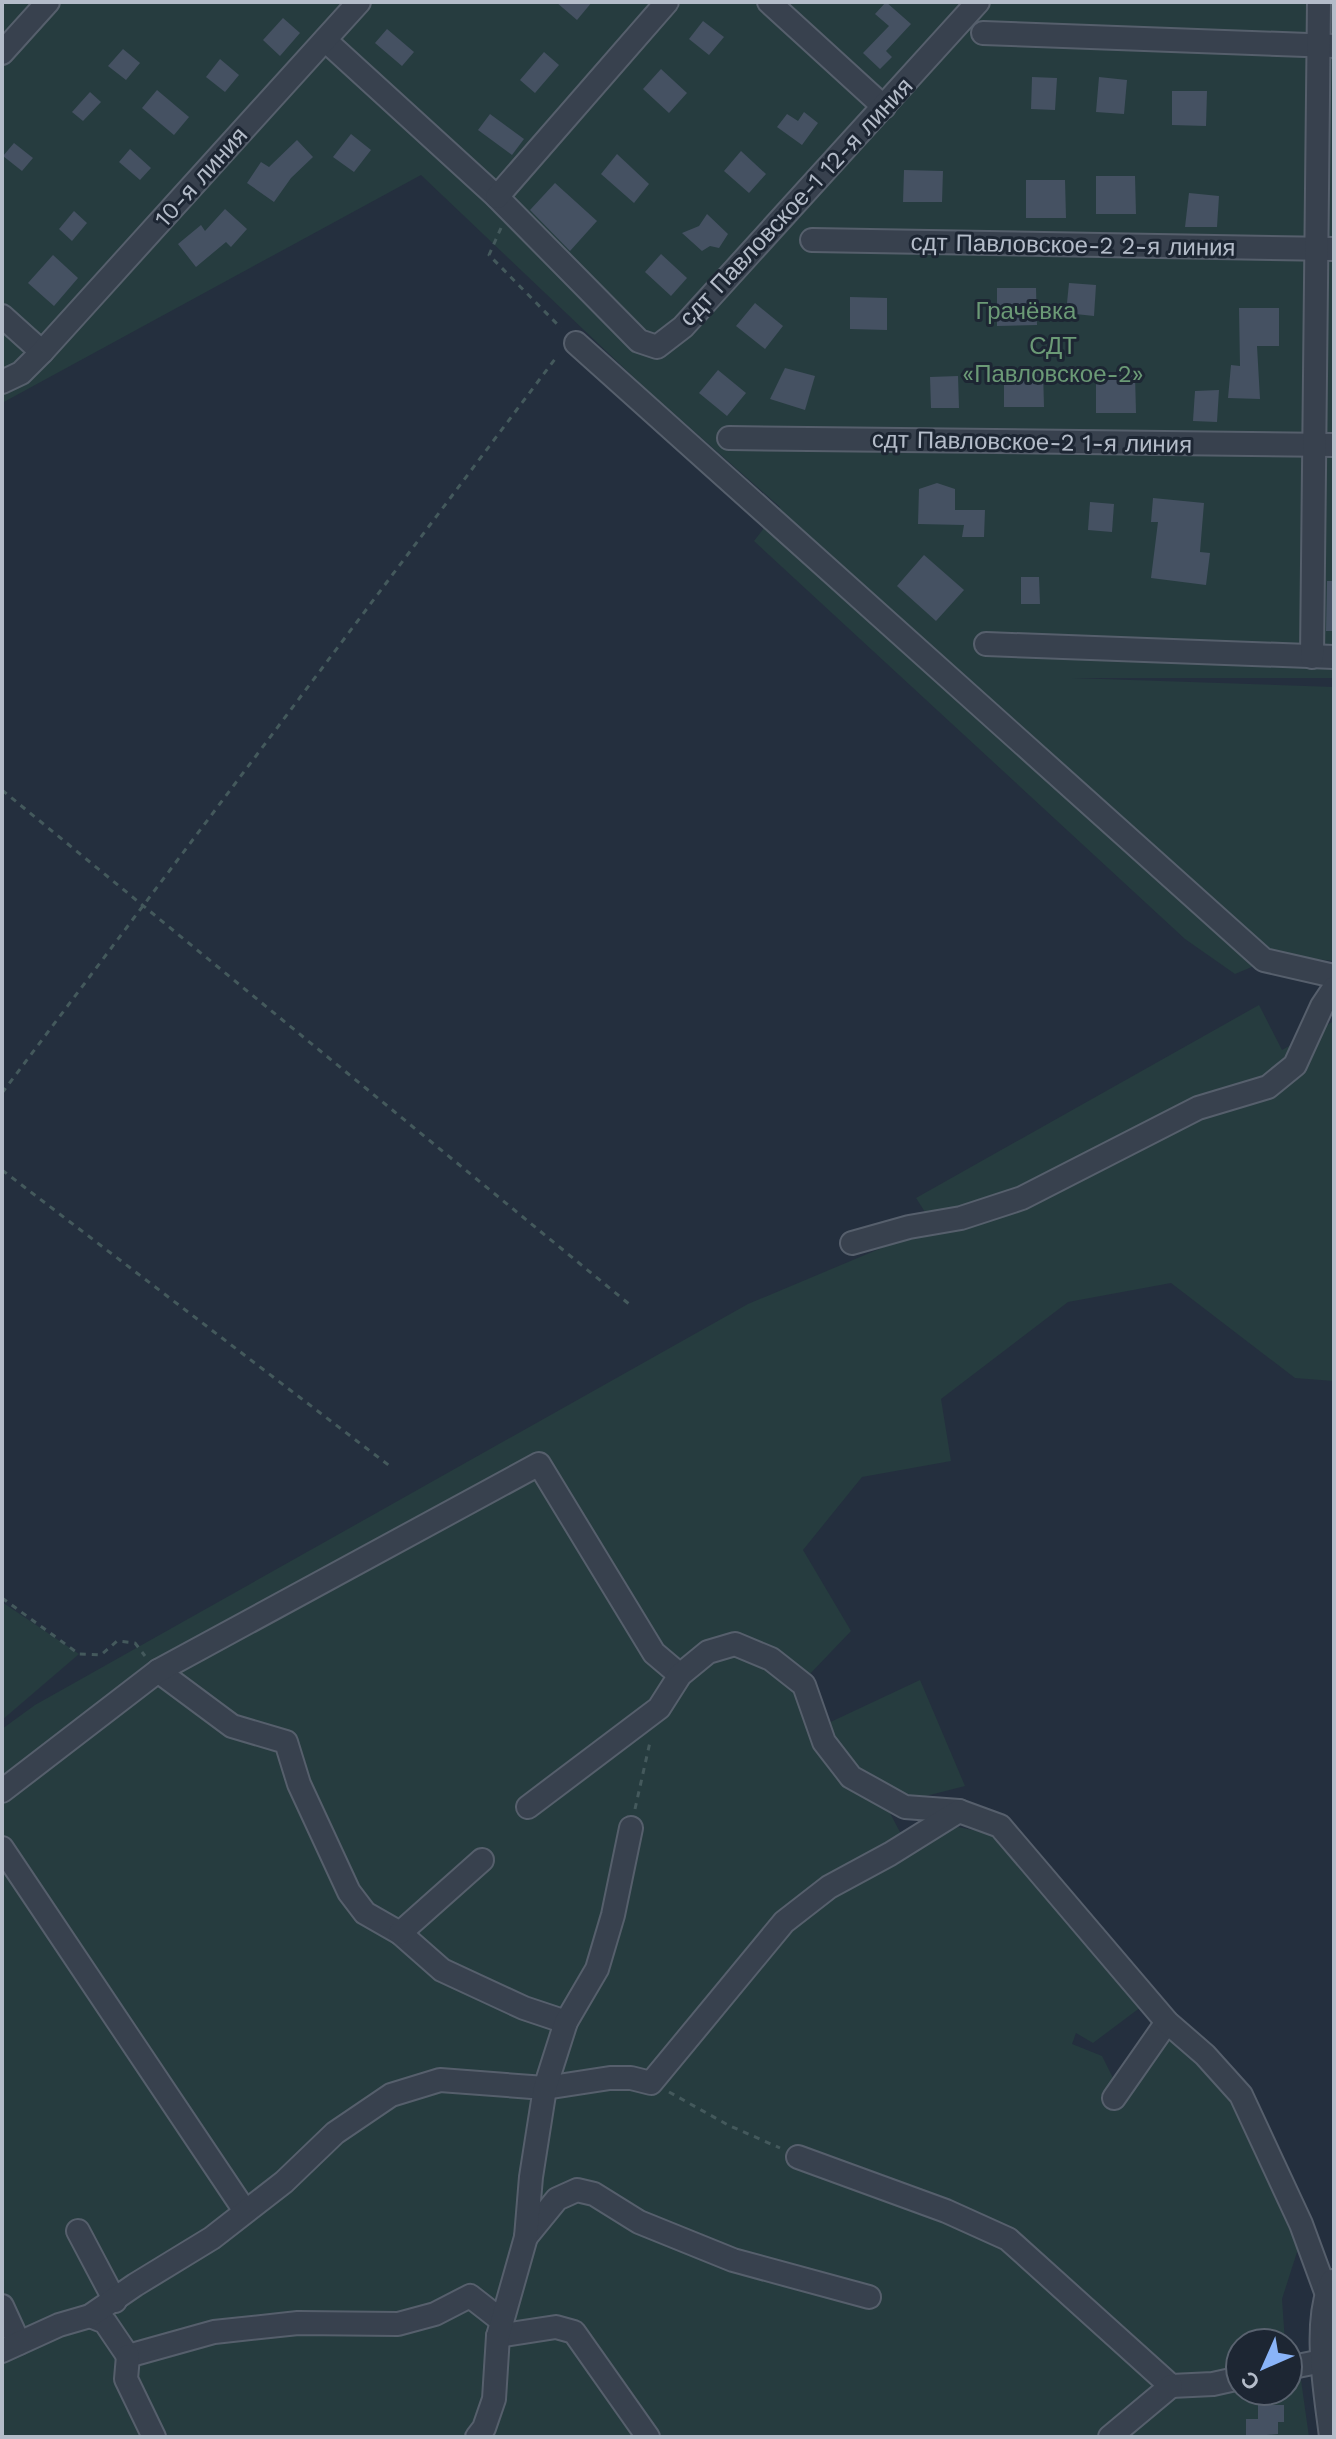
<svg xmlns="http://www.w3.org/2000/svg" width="1336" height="2439" viewBox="0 0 1336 2439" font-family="'Work Sans',sans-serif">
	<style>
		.green { fill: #263c3f }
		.building { fill: #455162 }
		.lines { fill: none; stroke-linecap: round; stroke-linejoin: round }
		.minor-casing { stroke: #565f6c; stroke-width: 26 }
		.path { stroke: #44595c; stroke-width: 3; stroke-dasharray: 6 6; stroke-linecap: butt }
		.minor { stroke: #38414e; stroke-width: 22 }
		.labels { text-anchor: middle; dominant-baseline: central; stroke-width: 6; stroke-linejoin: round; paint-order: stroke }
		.street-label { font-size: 24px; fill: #b4bcc9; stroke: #1d2633 }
		.park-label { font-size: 24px; fill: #6b9a76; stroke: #1d2633 }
	</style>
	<rect width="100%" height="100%" fill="#242f3e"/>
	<g class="green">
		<polygon points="2,2 1334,2 1334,678 1072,678 1334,687 1334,961 1280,955 1235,974 1185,939 754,541 780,507 646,389 421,175 2,403"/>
		<polygon points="1259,1005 1282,1050 1334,1021 1334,1381 1295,1378 1171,1283 1068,1302 941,1399 951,1461 862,1477 803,1550 851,1631 807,1677 822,1726 920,1680 965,1786 918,1798 874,1783 909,1849 958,1827 992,1834 1141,2007 1093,2043 1076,2033 1072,2044 1102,2056 1114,2080 1116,2107 1169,2041 1193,2053 1235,2106 1298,2249 1282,2299 1285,2343 1240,2343 1240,2391 1288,2391 1288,2352 1301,2380 1309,2437 2,2437 2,1729 35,1705 748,1304 934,1226 916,1198"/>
		<polygon points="2,1602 79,1654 2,1720"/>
	</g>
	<g class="building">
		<polygon points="556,2 592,2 577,20"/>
		<polygon points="886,2 911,24 886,51 892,57 880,69 863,53 889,26 875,14"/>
		<polygon points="283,18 300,33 280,56 263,40"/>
		<polygon points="703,21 724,37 709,55 689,39"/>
		<polygon points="387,29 414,52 402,66 375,43"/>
		<polygon points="123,49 140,63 126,80 108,66"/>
		<polygon points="544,52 559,65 535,93 520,80"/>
		<polygon points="220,59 239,75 225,92 206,77"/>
		<polygon points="661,69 687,93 669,113 643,89"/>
		<polygon points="1032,77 1057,78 1055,110 1031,109"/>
		<polygon points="1099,77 1127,80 1124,114 1096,112"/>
		<polygon points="157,90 189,117 174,135 142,108"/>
		<polygon points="1172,91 1207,91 1206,126 1172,125"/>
		<polygon points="90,92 101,102 83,121 72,112"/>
		<polygon points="804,112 818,123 802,145 777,127 787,114 798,121"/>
		<polygon points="490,114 524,139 512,155 478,130"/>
		<polygon points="351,134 371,150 354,172 333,157"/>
		<polygon points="297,140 313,157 291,178 274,202 247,183 261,162 269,167"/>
		<polygon points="14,143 33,158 22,171 3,156"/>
		<polygon points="130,149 151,168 140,180 119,162"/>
		<polygon points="741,151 766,174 749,193 724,171"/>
		<polygon points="617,154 649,184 634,203 601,174"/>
		<polygon points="904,170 943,171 942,202 903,202"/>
		<polygon points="1096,176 1135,176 1136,214 1096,214"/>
		<polygon points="1026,180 1065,180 1066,218 1026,218"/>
		<polygon points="555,183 597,221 570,251 530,210"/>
		<polygon points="1189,193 1219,196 1217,227 1185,227"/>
		<polygon points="225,209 247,229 231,247 226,242 196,267 178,244 201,225 205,231"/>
		<polygon points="74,211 87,223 72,241 59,229"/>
		<polygon points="707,214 728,234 719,248 710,246 702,251 682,233 699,226"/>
		<polygon points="661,254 687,278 671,296 645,272"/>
		<polygon points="53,255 78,278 54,306 28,283"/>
		<polygon points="1069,283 1096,285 1094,316 1066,313"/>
		<polygon points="997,288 1036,288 1037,325 997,326"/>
		<polygon points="850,297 887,298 887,330 850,329"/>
		<polygon points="755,303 783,326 765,349 736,326"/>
		<polygon points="1239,308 1279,308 1279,346 1257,346 1260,399 1228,398 1231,365 1240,366"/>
		<polygon points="785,368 815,376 805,410 770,399"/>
		<polygon points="718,370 746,393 727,416 699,393"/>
		<polygon points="1004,370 1043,370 1044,407 1004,407"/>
		<polygon points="1096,375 1135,375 1136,413 1096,413"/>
		<polygon points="958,376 959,408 931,408 930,377"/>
		<polygon points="1219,390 1217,422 1193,421 1195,391"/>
		<polygon points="937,483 955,489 955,510 985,510 984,537 962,537 964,525 918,524 919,489"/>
		<polygon points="1153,498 1204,503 1200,552 1210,553 1206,585 1151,578 1158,522 1151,522"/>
		<polygon points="1090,502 1114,504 1112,532 1088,530"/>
		<polygon points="924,555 964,590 936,621 897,586"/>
		<polygon points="1021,577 1039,577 1040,604 1021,604"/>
		<polygon points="1327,581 1334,581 1334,631 1326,631"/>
		<polygon points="1258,2405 1284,2405 1284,2422 1278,2422 1278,2434 1246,2437 1246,2419 1258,2419"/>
	</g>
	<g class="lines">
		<g class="minor-casing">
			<g id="minor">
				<polyline points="769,2 884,107"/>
				<polyline points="983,33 1334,46"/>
				<polyline points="325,40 497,197 639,341 657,347 683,327 978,2"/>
				<polyline points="2,53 48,2"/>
				<polyline points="497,197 667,2"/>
				<polyline points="812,240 1334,249"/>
				<polyline points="2,316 42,352"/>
				<polyline points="576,343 1264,960 1334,976"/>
				<polyline points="2,382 21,373 42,352 359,2"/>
				<polyline points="729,438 1334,445"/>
				<polyline points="986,644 1334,657"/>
				<polyline points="1312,657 1319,2"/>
				<polyline points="852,1243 909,1227 961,1218 1022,1198 1198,1108 1268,1087 1295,1065 1322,1006 1334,988"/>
				<polyline points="158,1671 232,1726 286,1742 299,1784 349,1892 365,1913 400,1933 442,1970 524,2008 566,2022"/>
				<polyline points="2,1791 158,1671 539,1464 654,1653 680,1675"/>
				<polyline points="528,1807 659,1708 680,1675 708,1652 735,1644 771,1659 804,1685 824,1742 851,1777 905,1807 959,1811"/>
				<polyline points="2,1848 245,2211"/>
				<polyline points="400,1933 482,1860"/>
				<polyline points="1114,2098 1167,2022"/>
				<polyline points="798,2157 946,2211 1008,2239 1171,2386 1213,2384 1240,2378"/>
				<polyline points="78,2231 115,2301"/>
				<polyline points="526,2237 557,2199 577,2190 594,2194 639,2222 733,2260 869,2297"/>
				<polyline points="2,2306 19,2343"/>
				<polyline points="90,2316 105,2322 128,2356 214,2332 298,2323 398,2324 435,2314 470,2296 502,2321"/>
				<polyline points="498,2336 556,2327 574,2332 648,2437"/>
				<polyline points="2,2351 59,2325 90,2316 135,2285 212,2238 284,2182 335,2133 391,2095 440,2080 545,2088 610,2078 631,2078 651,2083 784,1922 829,1887 890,1854 959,1811 1000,1826 1167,2022 1205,2055 1241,2095 1301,2224 1326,2292"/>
				<polyline points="128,2356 126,2379 154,2437"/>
				<polyline points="1288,2368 1322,2361"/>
				<polyline points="477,2437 484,2428 494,2399 498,2336 526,2237 531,2177 545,2088 566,2022 597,1969 613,1915 631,1828"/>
				<polyline points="1110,2437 1171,2386"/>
				<path d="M1331 2437C1326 2394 1312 2321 1332 2281"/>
			</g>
		</g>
		<g class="path">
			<polyline points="501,228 489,255 561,328"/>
			<polyline points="2,790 629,1304"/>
			<polyline points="2,1093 558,355"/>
			<polyline points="2,1170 391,1467"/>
			<polyline points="2,1598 79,1654 101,1655 117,1641 135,1643 145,1656"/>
			<polyline points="635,1809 650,1742"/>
			<polyline points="669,2092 728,2125 780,2148"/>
		</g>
		<use href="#minor" class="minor"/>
	</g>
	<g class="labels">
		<g class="street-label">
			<text transform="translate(201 177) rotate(-48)">10-я линия</text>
			<text transform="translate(796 202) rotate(-47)">сдт Павловское-1 12-я линия</text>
			<text transform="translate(1073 245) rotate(1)">сдт Павловское-2 2-я линия</text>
			<text transform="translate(1032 442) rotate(1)">сдт Павловское-2 1-я линия</text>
		</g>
		<g class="park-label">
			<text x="1026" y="311">Грачёвка</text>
			<text x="1053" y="346">СДТ<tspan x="1053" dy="28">«Павловское-2»</tspan></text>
		</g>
	</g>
	<rect width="1336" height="2439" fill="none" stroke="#b4bcc9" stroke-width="8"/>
	<g transform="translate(1264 2367) rotate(225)"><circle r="38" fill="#1d2633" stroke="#59626f" stroke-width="2"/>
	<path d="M0-6L14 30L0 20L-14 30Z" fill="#8ab4f8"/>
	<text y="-12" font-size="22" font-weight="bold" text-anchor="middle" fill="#b4bcc9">С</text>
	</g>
</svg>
